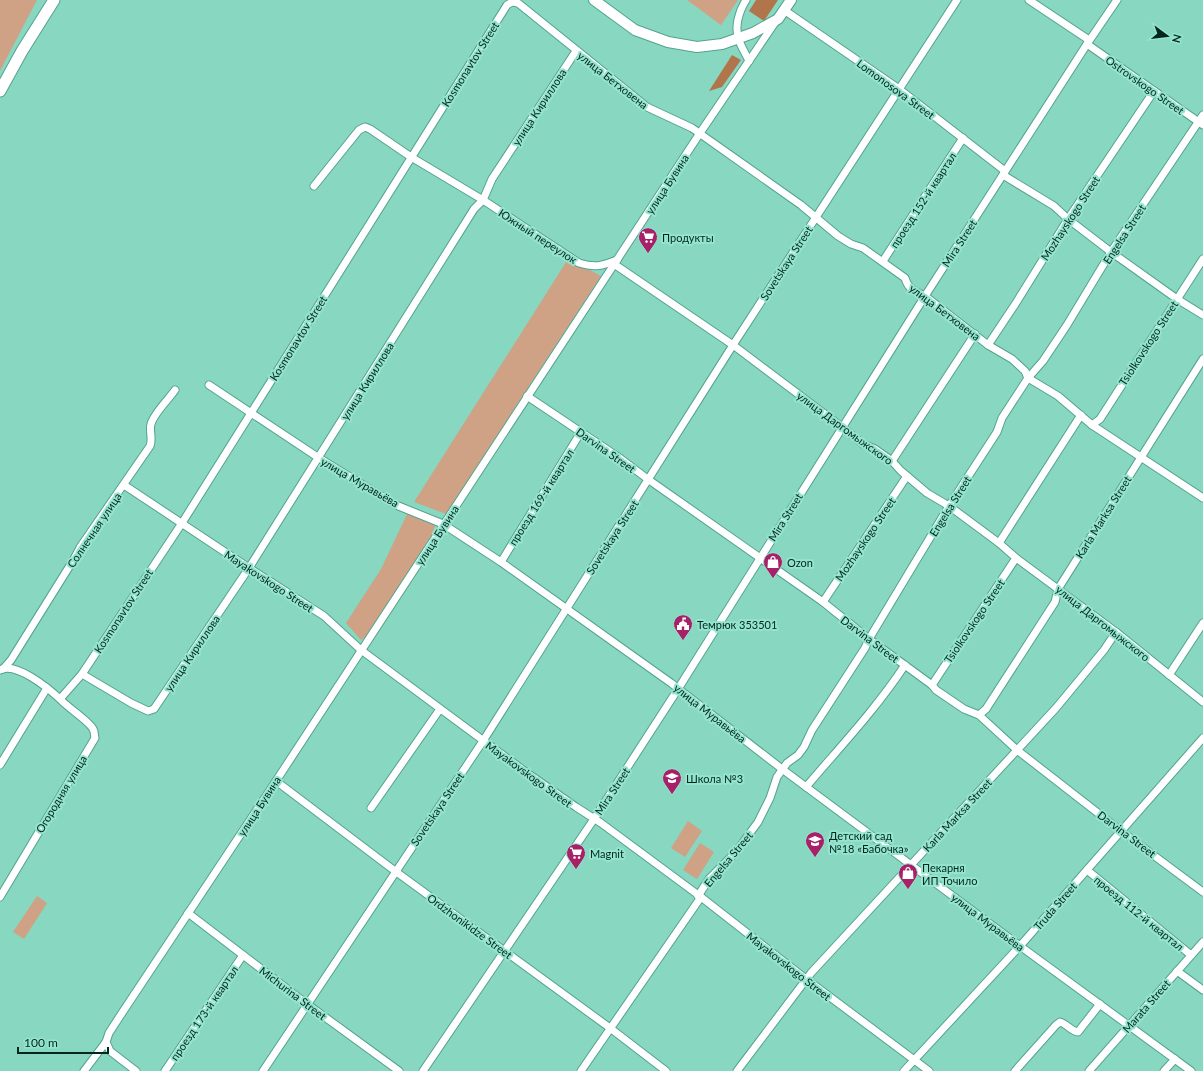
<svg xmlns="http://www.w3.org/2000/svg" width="1203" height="1071" viewBox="0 0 1203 1071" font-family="Lato,sans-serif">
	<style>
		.green { fill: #cfa285 }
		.forest { fill: #b1754b }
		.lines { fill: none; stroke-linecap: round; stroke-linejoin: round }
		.street-casing { stroke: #53a38f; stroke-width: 9 }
		.secondary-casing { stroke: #53a38f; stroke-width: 12 }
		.primary-casing { stroke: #53a38f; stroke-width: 13 }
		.street { stroke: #fff; stroke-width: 7 }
		.secondary { stroke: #fff; stroke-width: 10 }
		.primary { stroke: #fff; stroke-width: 11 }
		.labels { text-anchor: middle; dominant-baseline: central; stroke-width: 4; stroke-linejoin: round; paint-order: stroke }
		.street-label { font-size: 11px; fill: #03271f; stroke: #94e4ce }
		.poi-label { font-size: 11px; fill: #03271f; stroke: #94e4ce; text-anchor: start }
	</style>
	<rect width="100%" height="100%" fill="#87d7c1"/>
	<g class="green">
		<polygon points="0,0 37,0 0,71"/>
		<polygon points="687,0 738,0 721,25"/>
		<polygon points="568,259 601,276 446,514 414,502"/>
		<polygon points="408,512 435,523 434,531 367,636 361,640 346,623 381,569"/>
		<polygon points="688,821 702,831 685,857 671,848"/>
		<polygon points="700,843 714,852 697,879 683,870"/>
		<polygon points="37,896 47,903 24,939 13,932"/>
	</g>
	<g class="forest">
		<polygon points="756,0 778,0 764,21 749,11"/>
		<polygon points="732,55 741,60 722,87 709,91"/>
	</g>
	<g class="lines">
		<g class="street-casing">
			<g id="street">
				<path d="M746 0C739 11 734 27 739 40 741 47 746 54 749 61"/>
				<polyline points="1029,0 1089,40"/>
				<polyline points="784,10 899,89 1005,171"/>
				<polyline points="1087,44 1203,125"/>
				<polyline points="1003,175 1054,206 1068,219 1111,252 1177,299 1203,315"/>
				<path d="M314 186 359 130 365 127 370 129 411 157 483 200 579 263C595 268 602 266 617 260"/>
				<polyline points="883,261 963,138"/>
				<polyline points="614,264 733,345 842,427 863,444 875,449 892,461 901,471 927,493 949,506 999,543 1016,558 1116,632 1203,702"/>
				<polyline points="988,345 1016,303 1068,219 1154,91"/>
				<polyline points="209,385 319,458 396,505 443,524 501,562 671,683 782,769 1020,946 1191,1071"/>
				<polyline points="527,396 621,459 649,480 823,602 869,639 932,685 936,690 964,709 979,715 1017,750 1121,831 1203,892"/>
				<polyline points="1092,425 1100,419 1203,259"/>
				<polyline points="892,461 975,334"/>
				<polyline points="124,485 249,568 324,616 361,650 523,770 576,807 601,823 701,897 806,979 929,1071"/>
				<polyline points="999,543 1081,415"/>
				<polyline points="501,562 581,432"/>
				<polyline points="823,602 907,476"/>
				<path d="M3 669 11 660 74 559 81 546 150 446C153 439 149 431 151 424 154 413 169 399 175 390"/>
				<path d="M0 670C16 661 49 689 60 699L82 674 131 703 148 711 154 709 249 568 474 209 483 200 492 179 576 51"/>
				<path d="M82 674 182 523 507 5 512 2 518 3 647 107 692 128 801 205 838 236 851 244 863 248 905 278C908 289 915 292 925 296L988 345 1012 359 1025 371 1028 378 1058 396 1092 425 1203 498"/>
				<polyline points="1169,675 1203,623"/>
				<polyline points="932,685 1016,558"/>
				<polyline points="979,715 986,709 1055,602 1058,589 1203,359"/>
				<polyline points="0,765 47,688"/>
				<polyline points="276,781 395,871 610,1028 666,1071"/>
				<path d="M806 787C840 747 876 709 905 665"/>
				<polyline points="371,808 440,709"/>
				<polyline points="1087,870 1191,955"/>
				<polyline points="698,896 709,879 736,852 758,822 770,798 777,777 787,763 798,755 804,747 812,730 865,648 869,639 949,506 997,432 1002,418 1028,378 1043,361 1067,325 1111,252 1203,115"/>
				<path d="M0 897 95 738C94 735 95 732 93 729 89 721 68 708 60 699"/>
				<polyline points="188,913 307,1004 399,1071"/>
				<polyline points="1177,971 1203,990"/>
				<polyline points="106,1042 110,1051 136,1071"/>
				<polyline points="84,1071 106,1042 109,1033 120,1016 276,781 700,133 776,21"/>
				<polyline points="165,1071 243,955"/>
				<polyline points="263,1071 483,741 733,345 957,0"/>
				<polyline points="423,1071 594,819 678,689 925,296 1087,44 1117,0"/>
				<polyline points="581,1071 701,897"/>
				<polyline points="737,1071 811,973 1056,708 1104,650 1116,632"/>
				<polyline points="904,1071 1020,946 1203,738"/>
				<path d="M1015 1071 1056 1025 1060 1022C1067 1024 1071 1031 1078 1032L1100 1004"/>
				<polyline points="1089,1071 1203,942"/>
				<polyline points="1164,1071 1175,1059"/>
			</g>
		</g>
		<g class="secondary-casing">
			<polyline id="secondary" points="594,0 635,30 668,42 697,47 722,44 753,33 778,19 791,0"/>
		</g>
		<g class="primary-casing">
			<polyline id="primary" points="0,91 22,51 54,0"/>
		</g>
		<use href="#street" class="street"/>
		<use href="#secondary" class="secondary"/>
		<use href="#primary" class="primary"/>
	</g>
	<defs>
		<g id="supermarket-pin" transform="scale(1)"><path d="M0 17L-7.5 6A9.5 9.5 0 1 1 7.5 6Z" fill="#a82067" stroke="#94e4ce"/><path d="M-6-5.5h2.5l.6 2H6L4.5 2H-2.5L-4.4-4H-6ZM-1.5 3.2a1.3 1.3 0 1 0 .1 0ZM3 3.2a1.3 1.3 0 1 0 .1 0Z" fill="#fff"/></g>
		<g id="shop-pin" transform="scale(1)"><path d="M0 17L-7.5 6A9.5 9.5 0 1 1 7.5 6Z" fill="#a82067" stroke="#94e4ce"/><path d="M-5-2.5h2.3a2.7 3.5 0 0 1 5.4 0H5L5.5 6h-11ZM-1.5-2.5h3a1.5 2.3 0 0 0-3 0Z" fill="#fff"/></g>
		<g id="civic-pin" transform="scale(1)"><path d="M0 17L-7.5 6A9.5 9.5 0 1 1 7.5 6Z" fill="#a82067" stroke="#94e4ce"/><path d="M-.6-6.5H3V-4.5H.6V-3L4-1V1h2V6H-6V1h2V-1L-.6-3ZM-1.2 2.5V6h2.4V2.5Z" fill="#fff"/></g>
		<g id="school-pin" transform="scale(1)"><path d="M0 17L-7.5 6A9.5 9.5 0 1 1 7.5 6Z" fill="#a82067" stroke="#94e4ce"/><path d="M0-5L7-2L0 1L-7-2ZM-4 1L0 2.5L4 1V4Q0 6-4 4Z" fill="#fff"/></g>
	</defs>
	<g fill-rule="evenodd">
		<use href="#supermarket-pin" x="648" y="237"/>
		<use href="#shop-pin" x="773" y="562"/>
		<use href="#civic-pin" x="683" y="624"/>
		<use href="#school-pin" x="672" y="778"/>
		<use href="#school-pin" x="815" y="841"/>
		<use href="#supermarket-pin" x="576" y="853"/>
		<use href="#shop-pin" x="908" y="873"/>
	</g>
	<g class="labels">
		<g class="street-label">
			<text transform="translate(470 64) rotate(-58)">Kosmonavtov Street</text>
			<text transform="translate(613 80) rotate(38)">улица Бетховена</text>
			<text transform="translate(1145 85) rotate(35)">Ostrovskogo Street</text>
			<text transform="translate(896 89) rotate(36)">Lomonosova Street</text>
			<text transform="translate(539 107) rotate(-57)">улица Кириллова</text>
			<text transform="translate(667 184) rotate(-57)">улица Бувина</text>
			<text transform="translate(923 200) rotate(-57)">проезд 152-й квартал</text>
			<text transform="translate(1070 218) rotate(-57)">Mozhayskogo Street</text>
			<text transform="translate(1124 234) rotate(-57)">Engelsa Street</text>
			<text transform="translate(538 236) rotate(33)">Южный переулок</text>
			<text transform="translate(959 243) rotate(-57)">Mira Street</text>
			<text transform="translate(786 263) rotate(-57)">Sovetskaya Street</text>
			<text transform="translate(945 312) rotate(37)">улица Бетховена</text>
			<text transform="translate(298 338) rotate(-58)">Kosmonavtov Street</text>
			<text transform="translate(1148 343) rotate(-57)">Tsiolkovskogo Street</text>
			<text transform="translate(367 381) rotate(-58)">улица Кириллова</text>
			<text transform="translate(845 428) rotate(36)">улица Даргомыжского</text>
			<text transform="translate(606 450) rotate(35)">Darvina Street</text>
			<text transform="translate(360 482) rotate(30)">улица Муравьёва</text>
			<text transform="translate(541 497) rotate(-58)">проезд 169-й квартал</text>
			<text transform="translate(950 506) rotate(-58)">Engelsa Street</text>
			<text transform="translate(785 517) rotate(-58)">Mira Street</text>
			<text transform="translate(1103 517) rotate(-58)">Karla Marksa Street</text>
			<text transform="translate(94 530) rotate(-56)">Солнечная улица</text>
			<text transform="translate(437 535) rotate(-57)">улица Бувина</text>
			<text transform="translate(612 537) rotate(-57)">Sovetskaya Street</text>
			<text transform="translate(865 539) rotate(-56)">Mozhayskogo Street</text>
			<text transform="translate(269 581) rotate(33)">Mayakovskogo Street</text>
			<text transform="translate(123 611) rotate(-57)">Kosmonavtov Street</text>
			<text transform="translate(974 621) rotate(-56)">Tsiolkovskogo Street</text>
			<text transform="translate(1103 623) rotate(38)">улица Даргомыжского</text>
			<text transform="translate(870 639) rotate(37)">Darvina Street</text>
			<text transform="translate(192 653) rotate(-56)">улица Кириллова</text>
			<text transform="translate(710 713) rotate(38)">улица Муравьёва</text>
			<text transform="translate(529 774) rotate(36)">Mayakovskogo Street</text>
			<text transform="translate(612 791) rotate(-57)">Mira Street</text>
			<text transform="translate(61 794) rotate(-59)">Огородняя улица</text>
			<text transform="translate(259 806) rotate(-57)">улица Бувина</text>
			<text transform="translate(437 809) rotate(-56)">Sovetskaya Street</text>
			<text transform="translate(957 815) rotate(-47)">Karla Marksa Street</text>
			<text transform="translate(1127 834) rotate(37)">Darvina Street</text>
			<text transform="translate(728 859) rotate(-50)">Engelsa Street</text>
			<text transform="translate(1055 906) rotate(-49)">Truda Street</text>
			<text transform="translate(1139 913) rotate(39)">проезд 112-й квартал</text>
			<text transform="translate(988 922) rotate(37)">улица Муравьёва</text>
			<text transform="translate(470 926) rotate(36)">Ordzhonikidze Street</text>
			<text transform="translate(789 966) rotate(38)">Mayakovskogo Street</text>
			<text transform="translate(293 993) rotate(37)">Michurina Street</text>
			<text transform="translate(1146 1006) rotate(-49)">Marata Street</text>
			<text transform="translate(204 1013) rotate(-56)">проезд 173-й квартал</text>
		</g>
		<g class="poi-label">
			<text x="662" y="237">Продукты</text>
			<text x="787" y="562">Ozon</text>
			<text x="697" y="624">Темрюк 353501</text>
			<text x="686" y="778">Школа №3</text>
			<text x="829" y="835">Детский сад<tspan x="829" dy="13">№18 «Бабочка»</tspan></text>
			<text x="590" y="853">Magnit</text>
			<text x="922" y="867">Пекарня<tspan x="922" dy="13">ИП Точило</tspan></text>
		</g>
	</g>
	<g transform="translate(1167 36) rotate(105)" stroke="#94e4ce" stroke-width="3" paint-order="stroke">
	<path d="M0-3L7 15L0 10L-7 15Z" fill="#03271f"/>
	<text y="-6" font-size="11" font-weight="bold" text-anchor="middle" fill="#03271f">N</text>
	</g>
	<path d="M18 1047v6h90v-6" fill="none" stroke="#03271f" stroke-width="2"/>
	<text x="24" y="1047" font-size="12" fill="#03271f" stroke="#94e4ce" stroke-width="3" paint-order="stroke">100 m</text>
</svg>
